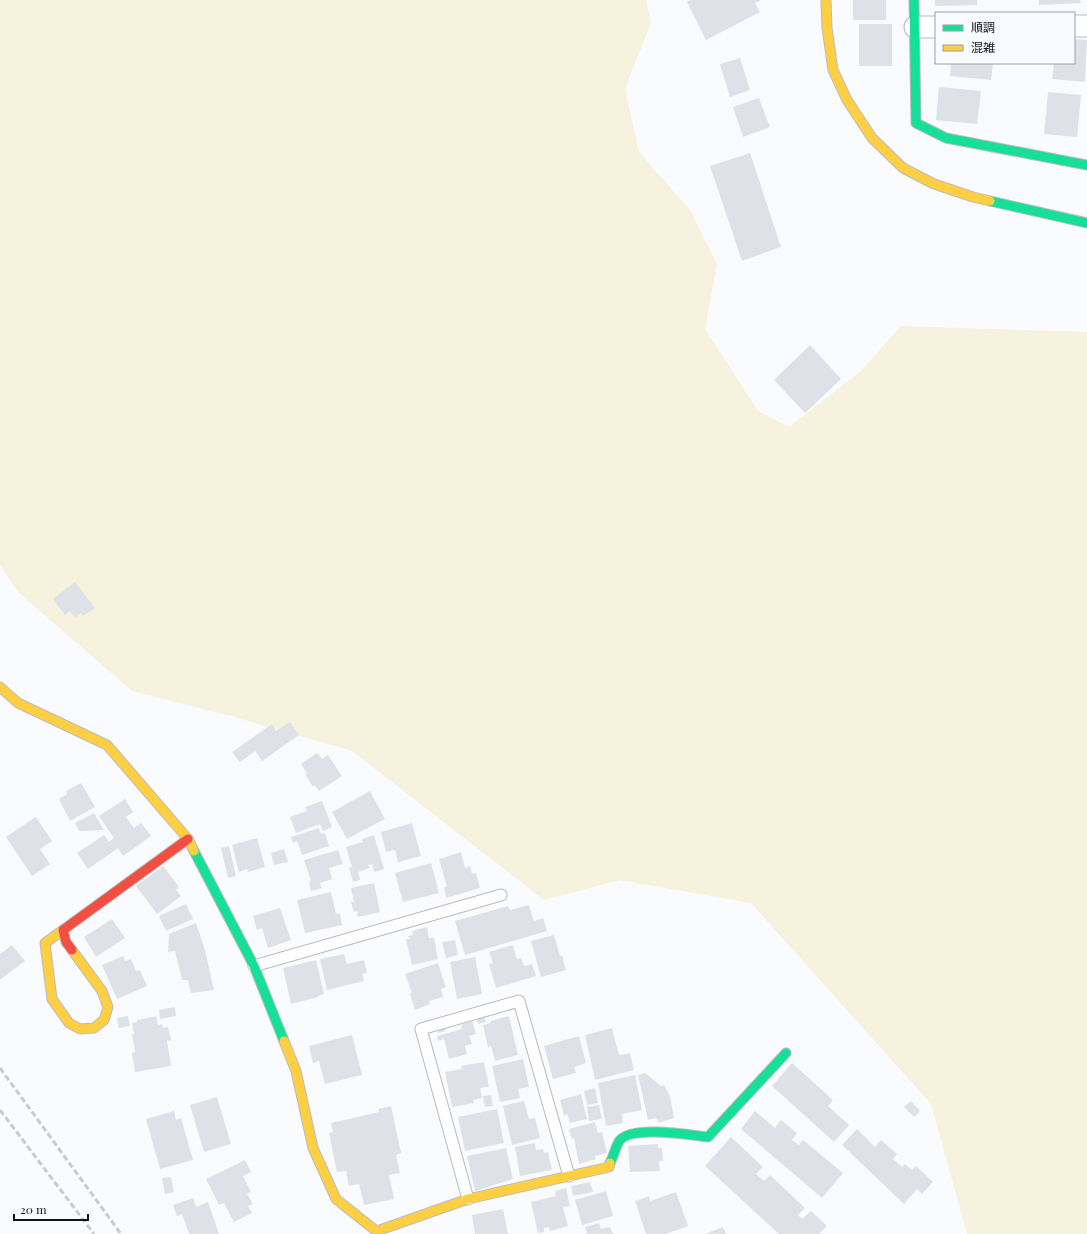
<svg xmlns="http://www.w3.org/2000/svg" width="1087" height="1234" viewBox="0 0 1087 1234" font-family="'Playfair Display','Noto Sans JP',serif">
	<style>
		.green { fill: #f7f2de }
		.building { fill: #dee2e8 }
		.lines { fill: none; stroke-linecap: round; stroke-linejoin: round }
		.lane-casing { stroke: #b9babd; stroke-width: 13 }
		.street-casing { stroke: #b9babd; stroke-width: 23 }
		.fast-casing { stroke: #b9babd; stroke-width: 11 }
		.slow-casing { stroke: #b9babd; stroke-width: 11 }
		.jam-casing { stroke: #b9babd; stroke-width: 11 }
		.lane { stroke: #fefeff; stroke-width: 11 }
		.street { stroke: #fefeff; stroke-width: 21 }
		.fast { stroke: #16e098; stroke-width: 9 }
		.slow { stroke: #ffcf43; stroke-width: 9 }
		.jam { stroke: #f24e42; stroke-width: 9 }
		.rail { stroke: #cbcbcc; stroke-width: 3; stroke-dasharray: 6 3; stroke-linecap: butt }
	</style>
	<rect width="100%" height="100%" fill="#f9fbfe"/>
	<polygon class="green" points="0,0 646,0 651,23 625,89 639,152 690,210 717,264 705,329 758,411 789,427 861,371 901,326 1087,332 1087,1234 967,1234 931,1104 751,903 620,880 544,900 352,751 231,716 132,691 18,592 0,565"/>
	<g class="building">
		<polygon points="690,0 761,0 755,3 760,12 706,40 687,2"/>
		<rect x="853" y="0" width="33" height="20"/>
		<polygon points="935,0 977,0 977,5 935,6"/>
		<polygon points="1039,0 1080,0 1081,3 1039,5"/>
		<rect x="859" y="24" width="33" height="42"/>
		<polygon points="1074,39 1087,40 1085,82 1052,79 1054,63 1074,63"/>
		<polygon points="740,58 750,90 730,97 720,64"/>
		<polygon points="951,63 993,63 991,80 950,76"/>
		<polygon points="939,87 981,91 977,124 936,120"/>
		<polygon points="1048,92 1081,95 1077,137 1044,134"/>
		<polygon points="759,98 770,127 743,137 733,107"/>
		<polygon points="750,153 781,247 742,261 710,166"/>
		<polygon points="810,345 841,379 805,413 774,380"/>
		<polygon points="75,582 95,608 83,616 81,613 75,617 70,611 65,615 53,599"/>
		<polygon points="290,722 299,735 262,761 255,751 240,762 232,752 272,724 276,731"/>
		<polygon points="317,753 322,759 328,755 342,776 319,791 315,785 313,787 305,774 307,773 301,764"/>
		<polygon points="81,783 95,807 70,821 59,799 67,794 66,791"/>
		<polygon points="370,791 385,819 347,839 332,812"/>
		<polygon points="125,799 133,812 126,817 134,828 141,823 151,836 123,856 118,848 88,869 77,853 104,835 109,842 114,838 99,816"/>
		<polygon points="322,801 332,827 323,831 320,824 296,833 290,817 307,811 305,807"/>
		<polygon points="94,813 104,830 79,831 75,823"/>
		<polygon points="36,817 52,841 40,849 50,864 32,876 6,837"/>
		<polygon points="412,823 421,856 398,862 395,850 386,852 381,832"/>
		<polygon points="319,828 321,834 325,833 329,846 302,855 297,841 293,843 291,837"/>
		<polygon points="374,835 384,869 374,872 372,864 368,865 370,868 358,872 360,880 353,882 349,868 352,867 346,847 363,842 362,839"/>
		<polygon points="257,838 265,867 248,872 247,869 239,872 232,845"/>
		<polygon points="229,846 236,876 228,878 221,848"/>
		<polygon points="284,849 288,862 274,865 271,853"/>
		<polygon points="338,850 343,864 329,868 332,879 320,883 322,888 311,891 309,882 311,881 304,860"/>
		<polygon points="461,852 465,868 470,866 472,874 476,873 480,888 446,898 444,887 447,887 439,859"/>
		<polygon points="431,863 439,893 403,902 395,873"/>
		<polygon points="163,866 179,887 176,890 181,896 157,914 136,886"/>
		<polygon points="374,883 380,912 358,917 357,911 354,912 351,902 354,902 351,888"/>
		<polygon points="331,892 336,914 340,913 342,925 305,933 297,900"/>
		<polygon points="186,904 193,919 166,931 159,916"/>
		<polygon points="529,905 534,921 543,918 547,931 465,955 455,921 508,906 510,910"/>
		<polygon points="280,908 291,940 268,948 262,928 257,930 253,916"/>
		<polygon points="112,919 125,938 96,957 84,937"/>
		<polygon points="196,923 205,950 214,990 191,993 188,980 182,980 175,951 168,952 169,934"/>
		<polygon points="427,927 429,938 434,938 438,959 412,965 406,939 409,939 408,936 413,935 412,931"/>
		<polygon points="554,935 560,956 562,955 566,970 541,977 531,941"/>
		<polygon points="455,940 458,955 446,958 442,942"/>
		<polygon points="12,945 25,961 0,980 0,954"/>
		<polygon points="513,945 517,959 521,958 524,966 532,964 536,976 496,988 489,964 493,963 489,952"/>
		<polygon points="344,954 347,964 364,960 367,973 362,974 364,981 327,990 320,959"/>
		<polygon points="123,956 125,961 131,959 136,971 140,970 147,986 117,999 102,965"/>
		<polygon points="475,957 482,994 457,999 450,962"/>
		<polygon points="316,960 324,994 318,996 318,997 291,1004 283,968"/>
		<polygon points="438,963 446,987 441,989 443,997 429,1001 430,1004 415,1010 410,994 412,993 405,974"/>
		<polygon points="175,1007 176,1016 160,1019 159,1010"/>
		<polygon points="128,1016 130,1026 119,1028 117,1018"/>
		<polygon points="156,1016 158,1025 162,1024 163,1028 168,1027 171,1040 167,1041 171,1066 135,1072 132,1053 135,1052 132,1034 134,1034 132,1023 137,1022 137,1020"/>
		<polygon points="509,1016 518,1055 495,1061 491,1046 488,1047 483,1025 491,1023 490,1021"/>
		<polygon points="484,1017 486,1022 478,1024 476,1018"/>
		<polygon points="472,1021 476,1034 469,1036 472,1044 465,1046 467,1054 449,1059 444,1039 438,1041 437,1036 462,1029 461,1025"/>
		<polygon points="445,1026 446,1031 438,1033 437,1028"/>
		<polygon points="612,1028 619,1055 630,1053 634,1070 595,1080 585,1035"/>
		<polygon points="352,1035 362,1075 325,1084 319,1061 313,1063 309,1046"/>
		<polygon points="579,1036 586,1063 574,1067 576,1073 553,1079 544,1046"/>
		<polygon points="523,1059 529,1087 518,1089 520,1098 500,1102 492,1066"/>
		<polygon points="484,1062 489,1087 480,1088 482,1098 473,1100 474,1103 452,1107 445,1072 462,1069 461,1066"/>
		<polygon points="792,1063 833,1100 828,1106 849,1125 834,1142 772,1086"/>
		<polygon points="645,1073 661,1086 664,1085 670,1096 674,1118 659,1123 656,1118 648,1120 638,1075"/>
		<polygon points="635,1075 642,1110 622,1114 623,1123 606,1126 598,1083"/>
		<polygon points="595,1088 598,1103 587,1105 584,1091"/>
		<polygon points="581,1094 587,1119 570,1123 567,1114 564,1115 560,1100"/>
		<polygon points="491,1095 493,1106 485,1107 483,1096"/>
		<polygon points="217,1097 231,1144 204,1152 190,1105"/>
		<polygon points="524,1101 529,1119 535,1118 540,1138 512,1145 503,1106"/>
		<polygon points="911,1101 920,1111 914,1117 904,1107"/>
		<polygon points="599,1105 602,1119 589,1121 587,1107"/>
		<polygon points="391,1106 401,1153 396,1155 400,1173 389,1175 394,1199 364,1205 359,1184 349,1186 346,1171 337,1172 329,1133 333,1132 331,1123 379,1112 378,1109"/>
		<polygon points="497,1109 504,1143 465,1151 458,1117"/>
		<polygon points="174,1111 176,1120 181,1118 193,1160 160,1169 146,1119"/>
		<polygon points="755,1111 775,1128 781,1120 797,1133 792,1140 799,1145 803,1140 843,1173 822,1198 741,1129"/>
		<polygon points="595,1122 598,1133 602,1132 607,1153 595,1156 596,1159 579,1164 574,1138 572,1139 569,1129"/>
		<polygon points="857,1129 875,1147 881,1140 897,1154 893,1159 902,1167 905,1164 912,1170 916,1166 933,1182 922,1194 917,1189 904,1204 842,1145"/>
		<polygon points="731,1137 763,1167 756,1174 764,1181 770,1175 805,1208 798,1215 802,1219 811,1211 827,1226 819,1234 779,1234 705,1166"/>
		<polygon points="535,1143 536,1150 543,1149 544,1153 548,1152 552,1170 520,1176 515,1147"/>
		<polygon points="658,1144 658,1148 662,1148 663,1161 659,1161 660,1171 630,1172 628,1146"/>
		<polygon points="506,1148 513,1179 475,1191 467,1156"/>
		<polygon points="245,1160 251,1172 243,1176 251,1192 247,1194 253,1204 248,1206 252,1213 234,1222 224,1203 219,1205 206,1179"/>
		<polygon points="171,1177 174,1192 165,1194 162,1178"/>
		<polygon points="590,1182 593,1192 573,1196 571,1186"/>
		<polygon points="566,1188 570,1206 563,1207 568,1226 550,1231 549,1227 544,1228 544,1232 538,1233 531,1202 556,1196 555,1191"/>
		<polygon points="606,1191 613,1216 582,1225 575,1200"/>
		<polygon points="676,1192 688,1226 666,1234 646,1234 635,1201 649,1196 650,1201"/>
		<polygon points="193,1198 196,1207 208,1202 219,1234 189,1234 182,1214 177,1216 173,1205"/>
		<polygon points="503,1209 508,1234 475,1234 472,1215"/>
		<polygon points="599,1223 601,1229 610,1227 613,1234 587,1234 585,1227"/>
		<polygon points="723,1227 726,1234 705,1234"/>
	</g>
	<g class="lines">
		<g class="lane-casing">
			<g id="lane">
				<polyline points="254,966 501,895"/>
				<polyline points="468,1199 421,1029 519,1001 569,1176"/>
			</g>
		</g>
		<g class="street-casing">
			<g id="street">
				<polyline points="1074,26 1087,26"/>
				<polyline points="915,27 936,27"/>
			</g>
		</g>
		<g class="fast-casing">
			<g id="fast">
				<polyline points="914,0 916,123 946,138 1087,165"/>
				<polyline points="990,201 1087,223"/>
				<polyline points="194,851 254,966 284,1041"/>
				<path d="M610 1163C613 1158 616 1145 620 1140 633 1125 690 1135 708 1137L786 1053"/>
			</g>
		</g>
		<g class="slow-casing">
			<g id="slow">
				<polyline points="826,0 827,28 833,70 847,100 872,138 903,168 934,184 973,197 990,201"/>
				<polyline points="0,687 18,703 107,745 188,839 194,851"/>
				<polyline points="63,930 45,943 52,999 69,1023 80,1029 94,1028 104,1020 108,1007 102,991 72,950"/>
				<polyline points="284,1041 296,1071 313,1148 336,1199 380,1234"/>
				<polyline points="377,1231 468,1199 609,1167 610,1163"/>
			</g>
		</g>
		<g class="jam-casing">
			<polyline id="jam" points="72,950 66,942 63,930 188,839"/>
		</g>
		<use href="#lane" class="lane"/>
		<use href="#street" class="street"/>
		<use href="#fast" class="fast"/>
		<use href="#slow" class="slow"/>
		<use href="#jam" class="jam"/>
		<g class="rail">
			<polyline points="0,1068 121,1234"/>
			<polyline points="0,1110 94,1234"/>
		</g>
	</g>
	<rect x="935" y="12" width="140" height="52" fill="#f8fbff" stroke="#9c9ea1"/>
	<rect x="943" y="25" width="20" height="6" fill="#16e098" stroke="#9c9ea1"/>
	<text x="971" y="32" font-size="12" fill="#121315">順調</text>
	<rect x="943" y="45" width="20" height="6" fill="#ffcf43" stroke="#9c9ea1"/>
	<text x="971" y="52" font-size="12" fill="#121315">混雑</text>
	<path d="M14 1214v6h74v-6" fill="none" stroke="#121315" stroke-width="2"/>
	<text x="20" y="1214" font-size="12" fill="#121315" stroke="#f8fbff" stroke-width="3" paint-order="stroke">20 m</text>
</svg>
